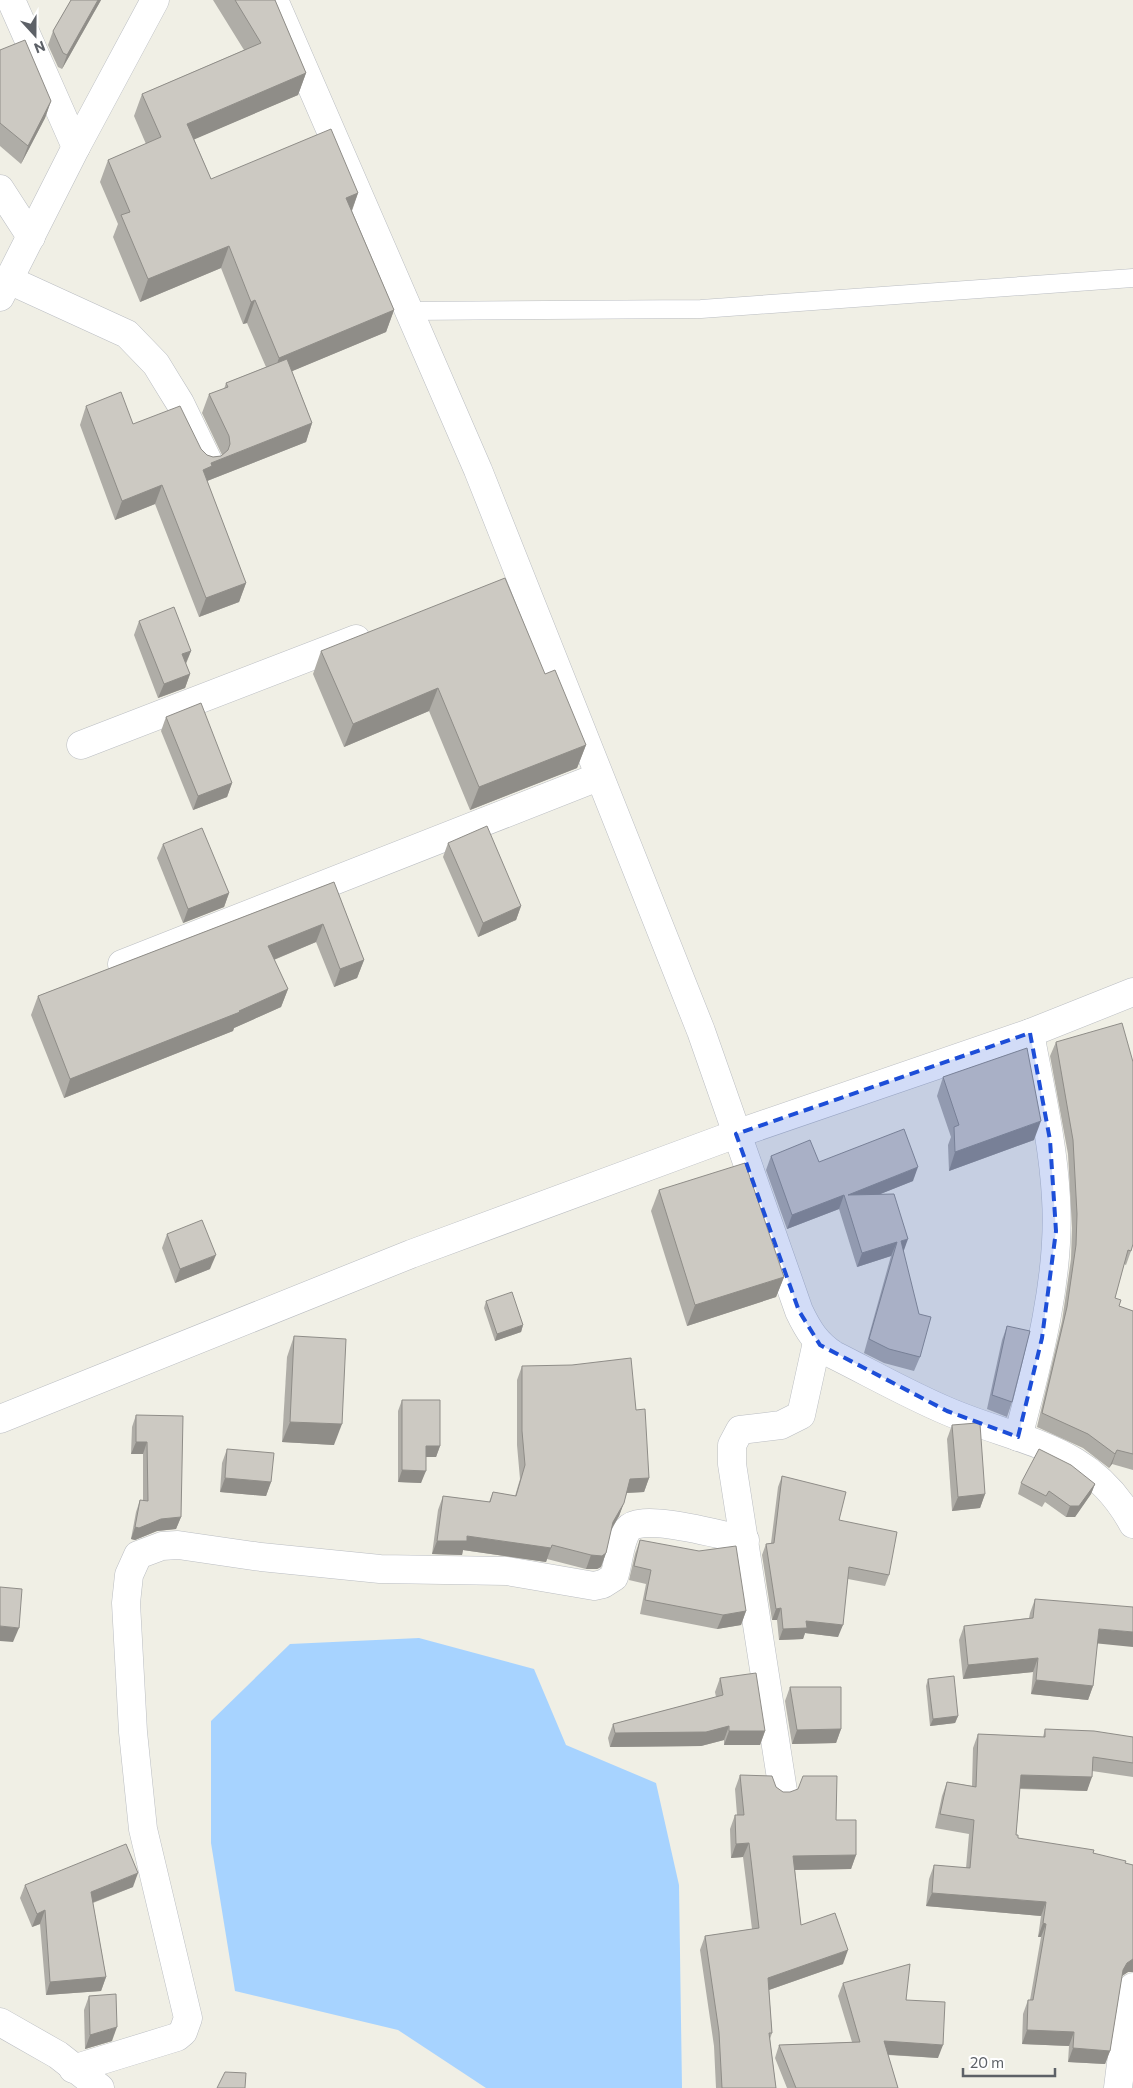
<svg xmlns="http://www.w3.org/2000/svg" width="1133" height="2088" viewBox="0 0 1133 2088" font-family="Commissioner,sans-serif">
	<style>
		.water { fill: #a7d3ff }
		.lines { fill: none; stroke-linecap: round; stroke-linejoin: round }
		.service-casing { stroke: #babdc2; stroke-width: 19 }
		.minor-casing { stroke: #babdc2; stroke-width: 29 }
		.tertiary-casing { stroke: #babdc2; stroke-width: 29 }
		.service { stroke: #fff; stroke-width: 18 }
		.minor { stroke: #fff; stroke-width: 28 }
		.tertiary { stroke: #fff; stroke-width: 28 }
		.wall { fill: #afada7 }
		.shaded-wall { fill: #8f8d88 }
		.building { fill: #ccc9c2; stroke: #8f8d88 }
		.marked { fill: #1d4ed8; fill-opacity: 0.2; stroke: #1d4ed8; stroke-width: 4; stroke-dasharray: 10 6; stroke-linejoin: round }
	</style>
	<rect width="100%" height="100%" fill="#f0efe5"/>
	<polygon class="water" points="419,1638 534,1669 566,1745 656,1783 679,1885 682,2088 486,2088 398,2030 235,1991 211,1843 211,1721 290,1644"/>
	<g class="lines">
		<g class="service-casing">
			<polyline id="service" points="408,311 701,309 1133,278"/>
		</g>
		<g class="minor-casing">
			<g id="minor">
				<polyline points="11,0 76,147"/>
				<path d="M274 0 478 470 701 1031 799 1311C808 1330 816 1343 834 1355 872 1374 909 1395 947 1411 1021 1443 1091 1445 1133 1524"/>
				<polyline points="0,189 31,237"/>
				<polyline points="9,280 127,334 156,364 167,382 180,403 208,461"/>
				<polyline points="81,745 356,639"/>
				<polyline points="122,964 598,777"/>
				<polyline points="0,1419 411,1254 736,1134 1030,1033 1133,992"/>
				<path d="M1018 1437C1038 1362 1061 1276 1056 1198 1053 1142 1040 1088 1030 1033"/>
				<polyline points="783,1791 732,1464 732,1445 740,1430 781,1425 801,1415 817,1342"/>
				<polyline points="0,2022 58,2055 100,2088"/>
				<path d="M73 2069 177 2037 183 2032 188 2018 143 1829 133 1732 126 1603 129 1575 138 1555 162 1546 178 1545 261 1557 380 1569 507 1571 594 1586 603 1584 614 1577C619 1562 619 1542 628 1529 641 1512 724 1536 745 1540"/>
				<polyline points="1118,2088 1126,2023 1133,1987"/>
			</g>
		</g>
		<g class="tertiary-casing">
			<polyline id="tertiary" points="0,297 76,147 155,0"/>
		</g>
		<use href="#service" class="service"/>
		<use href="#minor" class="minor"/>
		<use href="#tertiary" class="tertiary"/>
	</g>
	<g class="wall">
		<polygon points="71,0 101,0 62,69 58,67 48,45 53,31"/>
		<polygon points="213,0 275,0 306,73 298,95 194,139 211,179 358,193 352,211 394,310 386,332 292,371 312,423 306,442 207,481 246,583 239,602 199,617 155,504 115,520 80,425 86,406 133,424 201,449 207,455 213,457 221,456 222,455 202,413 209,394 224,389 226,383 266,367 247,323 243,324 221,268 140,302 113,237 118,224 100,182 108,160 146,144 134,116 142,94 244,50"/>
		<polygon points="0,50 51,101 45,118 21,164 0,146"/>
		<polygon points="139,621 191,651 186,664 190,674 185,688 158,698 134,635"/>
		<polygon points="321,651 545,674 586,745 577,768 470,810 429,711 344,747 313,674"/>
		<polygon points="166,717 232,783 227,797 193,810 161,731"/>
		<polygon points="448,843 521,906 516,920 478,937 443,857"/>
		<polygon points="163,844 229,893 224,907 183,923 157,858"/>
		<polygon points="334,882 364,960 357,978 334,987 316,942 274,960 288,989 281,1007 234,1028 233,1031 64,1098 31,1015 38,996"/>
		<polygon points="1056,1042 1131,1251 1126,1265 1124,1264 1115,1298 1119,1306 1133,1311 1133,1470 1112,1464 1109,1468 1083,1448 1037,1427 1062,1321 1071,1259 1072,1228 1068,1154 1050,1056"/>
		<polygon points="943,1077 1034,1140 949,1171 948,1145 951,1137 937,1096"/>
		<polygon points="771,1156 819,1162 913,1181 880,1194 903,1252 920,1357 914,1371 884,1363 864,1353 891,1256 857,1267 839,1209 787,1229 766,1170"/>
		<polygon points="659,1190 784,1277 776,1297 687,1326 651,1211"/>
		<polygon points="167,1234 210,1269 175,1283 162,1248"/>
		<polygon points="486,1301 523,1325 521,1332 495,1341 484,1308"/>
		<polygon points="1007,1326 1012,1402 1007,1417 987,1409 1002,1340"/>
		<polygon points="294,1336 334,1445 282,1442 287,1357"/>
		<polygon points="522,1366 636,1410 649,1478 644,1492 627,1493 619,1516 611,1530 606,1553 601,1567 597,1569 586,1569 547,1559 546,1562 463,1550 462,1555 432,1554 438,1510 443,1496 489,1502 493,1492 515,1496 520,1479 517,1445 517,1380"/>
		<polygon points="402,1400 440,1446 436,1457 426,1457 421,1483 398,1482 398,1411"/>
		<polygon points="136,1415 181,1517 176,1529 157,1531 135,1540 131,1539 136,1512 140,1500 143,1501 143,1454 131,1454 132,1427"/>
		<polygon points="952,1425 985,1494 980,1508 952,1511 947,1439"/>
		<polygon points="227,1449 271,1482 266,1496 220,1492 222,1463"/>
		<polygon points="782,1476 839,1520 889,1575 885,1586 848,1579 838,1637 805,1633 803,1639 779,1640 777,1620 772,1620 762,1555 766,1544 771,1543 778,1487"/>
		<polygon points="1021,1483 1095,1484 1091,1494 1075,1517 1066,1517 1045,1502 1042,1507 1018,1494"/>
		<polygon points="640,1540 746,1611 741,1625 717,1629 640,1614 646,1584 629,1580 635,1554"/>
		<polygon points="1035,1599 1097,1644 1093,1686 1088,1700 1031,1694 1033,1672 963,1679 959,1640 964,1626 1029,1618 1030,1613"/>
		<polygon points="720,1678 765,1731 760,1745 724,1745 724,1740 701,1746 610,1747 608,1738 613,1724 716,1697 715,1692"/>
		<polygon points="928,1679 958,1716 955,1723 930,1726 926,1686"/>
		<polygon points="790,1687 841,1729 836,1743 792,1744 785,1701"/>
		<polygon points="1045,1729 1133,1737 1133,1777 1092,1771 1087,1791 1020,1789 1016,1835 1018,1838 1093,1853 1125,1863 1133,1865 1133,1972 1128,1972 1122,1976 1110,2051 1105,2064 1068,2062 1069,2046 1022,2044 1023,2014 1028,2000 1030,2000 1041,1937 1038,1937 1041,1916 926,1906 929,1879 934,1865 966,1868 969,1834 935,1828 942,1796 947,1782 972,1786 973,1748 978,1734 1043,1737"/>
		<polygon points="740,1775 776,1787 783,1792 836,1820 856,1855 851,1869 795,1870 801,1925 843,1964 769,1990 772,2033 770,2039 776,2088 716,2088 714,2046 700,1950 705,1936 752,1929 743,1857 731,1858 730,1829 735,1815 737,1815 735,1789"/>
		<polygon points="25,1885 133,1887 93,1903 106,1977 101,1991 46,1995 40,1924 32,1927 20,1898"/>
		<polygon points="843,1983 906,2000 938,2058 888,2055 898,2088 787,2088 775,2058 779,2045 852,2042 838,1996"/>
		<polygon points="89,1996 112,2041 85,2049 84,2010"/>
	</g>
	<g class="shaded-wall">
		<polygon points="98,0 101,0 62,69 67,55"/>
		<polygon points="306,73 298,95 179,146 187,124"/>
		<polygon points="51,101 45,118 21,164 28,146"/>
		<polygon points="358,193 350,215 346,198"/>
		<polygon points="229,246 221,268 140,302 148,279"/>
		<polygon points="255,300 247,323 243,324 251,302"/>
		<polygon points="394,310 386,332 271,380 279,358"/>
		<polygon points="312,423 306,442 207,481 203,470 211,463"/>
		<polygon points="162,485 155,504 115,520 122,501"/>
		<polygon points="246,583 239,602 199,617 206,598"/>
		<polygon points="191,651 185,665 182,654"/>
		<polygon points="190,674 185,688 158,698 164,684"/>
		<polygon points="438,688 429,711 344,747 353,724"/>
		<polygon points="586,745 577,768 470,810 479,787"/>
		<polygon points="232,783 227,797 193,810 198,796"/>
		<polygon points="229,893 224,907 183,923 188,909"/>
		<polygon points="521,906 516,920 478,937 483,923"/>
		<polygon points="323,924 316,942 261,965 268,946"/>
		<polygon points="364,960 357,978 334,987 340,969"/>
		<polygon points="288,989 281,1007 234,1028 233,1031 64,1098 70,1079 239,1011"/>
		<polygon points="1041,1121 1034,1140 949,1171 955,1152"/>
		<polygon points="918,1167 913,1181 848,1207 848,1195"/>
		<polygon points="844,1195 839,1209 787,1229 792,1215"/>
		<polygon points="908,1239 903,1253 901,1241"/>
		<polygon points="897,1242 891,1256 857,1267 862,1253"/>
		<polygon points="216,1255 210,1269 175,1283 180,1269"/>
		<polygon points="784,1277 776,1297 687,1326 695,1305"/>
		<polygon points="523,1325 521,1332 495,1341 497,1334"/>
		<polygon points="290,1422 342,1424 334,1445 282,1442"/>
		<polygon points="136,1442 147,1442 143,1454 131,1454"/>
		<polygon points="426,1446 440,1446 436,1457 422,1457"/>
		<polygon points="1117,1450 1112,1464 1109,1468 1115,1454"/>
		<polygon points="402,1470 426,1471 421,1483 398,1482"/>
		<polygon points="225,1478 271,1482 266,1496 220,1492"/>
		<polygon points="649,1478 644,1492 625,1493 630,1479"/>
		<polygon points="1095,1484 1091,1494 1075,1517 1066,1517 1070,1506"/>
		<polygon points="985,1494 980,1508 952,1511 958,1497"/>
		<polygon points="624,1503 619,1516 608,1535 613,1522"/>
		<polygon points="181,1517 176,1529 157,1531 135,1540 131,1539 135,1527 161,1519"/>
		<polygon points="467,1536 551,1548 546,1562 463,1550 462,1555 432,1554 437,1541"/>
		<polygon points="606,1553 601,1567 597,1569 586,1569 591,1555"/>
		<polygon points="781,1608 777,1620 772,1620 776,1609"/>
		<polygon points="746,1611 741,1625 717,1629 723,1615"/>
		<polygon points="806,1621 843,1625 838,1637 805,1633 803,1639 779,1640 783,1629"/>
		<polygon points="0,1626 19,1628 13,1642 0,1641"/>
		<polygon points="1099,1629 1133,1632 1133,1647 1093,1643"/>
		<polygon points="1038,1658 1033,1672 963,1679 968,1665"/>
		<polygon points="1036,1680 1093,1686 1088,1700 1031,1694"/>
		<polygon points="958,1716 955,1723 930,1726 933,1719"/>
		<polygon points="729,1726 724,1740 701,1746 610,1747 615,1733"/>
		<polygon points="841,1729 836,1743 792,1744 797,1730"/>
		<polygon points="729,1731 765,1731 760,1745 724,1745"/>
		<polygon points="1021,1775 1092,1777 1087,1791 1016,1788"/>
		<polygon points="749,1843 743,1857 731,1858 736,1844"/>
		<polygon points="856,1855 851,1869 788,1870 793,1856"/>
		<polygon points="138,1873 133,1887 86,1905 91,1892"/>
		<polygon points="932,1893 1046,1902 1041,1916 926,1906"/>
		<polygon points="45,1910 40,1924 32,1927 37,1914"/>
		<polygon points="1043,1923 1046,1924 1041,1937 1038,1937"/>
		<polygon points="848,1950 843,1964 763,1992 768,1978"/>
		<polygon points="1133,1959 1133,1972 1128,1972 1122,1976 1123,1970 1127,1963"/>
		<polygon points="106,1977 101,1991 46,1995 50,1982"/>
		<polygon points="117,2027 112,2041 85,2049 90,2035"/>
		<polygon points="1027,2030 1074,2032 1069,2046 1022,2044"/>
		<polygon points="884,2041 943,2045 938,2058 879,2054"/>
		<polygon points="1073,2048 1110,2051 1105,2064 1068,2062"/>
	</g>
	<g class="building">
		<polygon points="71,0 98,0 67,55 63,53 53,31"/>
		<polygon points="235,0 275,0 306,73 187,124 211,179 331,129 358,193 346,198 394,310 279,358 255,300 251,302 229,246 148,279 121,215 130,212 108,160 161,137 142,94 261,43"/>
		<polygon points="25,40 51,101 28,146 0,123 0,50"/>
		<polygon points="287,359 312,423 211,463 212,466 203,470 246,583 206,598 162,485 122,501 86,406 121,392 133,424 180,406 201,449 207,455 213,457 221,456 228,450 230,444 229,436 209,394 228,387 226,383"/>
		<polygon points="505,578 545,674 555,670 586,745 479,787 438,688 353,724 321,651"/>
		<polygon points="174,607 191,651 182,654 190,674 164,684 139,621"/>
		<polygon points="201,703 232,783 198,796 166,717"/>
		<polygon points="487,826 521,906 483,923 448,843"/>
		<polygon points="202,828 229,893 188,909 163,844"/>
		<polygon points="334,882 364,960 340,969 323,924 268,946 288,989 239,1011 240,1012 70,1079 38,996"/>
		<polygon points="1122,1023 1133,1062 1133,1244 1131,1251 1128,1250 1115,1298 1121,1300 1119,1306 1133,1311 1133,1454 1117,1450 1115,1454 1088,1434 1042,1413 1067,1307 1076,1245 1077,1214 1073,1140 1056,1042"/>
		<polygon points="1027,1048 1041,1121 955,1152 954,1127 959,1125 943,1077"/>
		<polygon points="904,1129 918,1167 848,1195 894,1194 908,1239 901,1241 919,1314 931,1317 920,1357 889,1349 869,1339 897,1242 862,1253 844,1195 792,1215 771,1156 810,1140 819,1162"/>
		<polygon points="745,1163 784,1277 695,1305 659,1190"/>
		<polygon points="202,1220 216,1255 180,1269 167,1234"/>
		<polygon points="512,1292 523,1325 497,1334 486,1301"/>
		<polygon points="1007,1326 1030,1331 1012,1402 992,1395"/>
		<polygon points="294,1336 346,1339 342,1424 290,1422"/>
		<polygon points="631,1358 636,1410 645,1409 649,1478 630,1479 624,1503 613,1522 606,1553 602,1556 591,1555 552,1545 551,1548 467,1536 467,1541 437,1541 443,1496 490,1502 493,1492 516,1496 525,1465 522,1431 522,1366 572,1365"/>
		<polygon points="402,1400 440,1400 440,1446 426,1446 426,1471 402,1470"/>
		<polygon points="136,1415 183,1416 181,1517 161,1519 139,1528 135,1527 140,1500 148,1501 147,1442 136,1442"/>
		<polygon points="977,1423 980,1424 985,1494 958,1497 952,1425"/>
		<polygon points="227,1449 274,1453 271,1482 225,1478"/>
		<polygon points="1039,1449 1071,1465 1095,1484 1079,1506 1070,1506 1049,1491 1046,1496 1021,1483"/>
		<polygon points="782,1476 846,1492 839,1520 897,1532 889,1575 849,1567 843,1625 806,1621 807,1628 783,1629 781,1608 776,1609 766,1544 774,1543"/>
		<polygon points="640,1540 699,1551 736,1546 746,1611 723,1615 645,1600 651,1570 634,1566"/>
		<polygon points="0,1587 22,1589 19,1628 0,1626"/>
		<polygon points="1035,1599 1133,1607 1133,1632 1099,1629 1093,1686 1036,1680 1038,1658 968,1665 964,1626 1033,1618"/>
		<polygon points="756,1673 765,1731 729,1731 729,1726 706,1732 615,1733 613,1724 723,1695 720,1678"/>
		<polygon points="954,1676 958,1716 933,1719 928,1679"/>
		<polygon points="790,1687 841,1687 841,1729 797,1730"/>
		<polygon points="1045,1729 1094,1731 1133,1737 1133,1763 1093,1757 1092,1777 1021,1775 1016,1835 1018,1835 1018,1838 1094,1850 1093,1853 1126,1861 1125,1863 1133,1865 1133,1959 1127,1963 1123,1970 1110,2051 1073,2048 1074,2032 1027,2030 1028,2000 1033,2000 1046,1924 1043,1923 1046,1902 932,1893 934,1865 970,1868 974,1820 940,1814 947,1782 976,1787 978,1734 1045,1737"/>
		<polygon points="740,1775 772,1776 776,1787 783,1792 790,1792 798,1789 803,1776 837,1776 836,1820 856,1820 856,1855 793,1856 801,1925 835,1913 848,1950 768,1978 772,2033 769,2033 776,2088 722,2088 719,2032 705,1936 759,1928 749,1843 736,1844 735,1815 744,1815"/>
		<polygon points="126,1844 138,1873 91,1892 106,1977 50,1982 45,1910 37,1914 25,1885"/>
		<polygon points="910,1964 906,2000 945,2002 943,2045 884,2041 898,2088 796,2088 779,2045 860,2042 843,1983"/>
		<polygon points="116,1994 117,2027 90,2035 89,1996"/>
		<polygon points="225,2072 246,2073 245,2088 217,2088"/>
	</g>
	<path class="marked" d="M1030 1033 1050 1140 1056 1231 1042 1338 1018 1437 947 1411 820 1345 799 1311 736 1134Z"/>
	<g transform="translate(35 35) rotate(159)" stroke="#ffffff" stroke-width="4" paint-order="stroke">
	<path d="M0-4L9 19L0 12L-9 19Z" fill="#5d6167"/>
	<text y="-8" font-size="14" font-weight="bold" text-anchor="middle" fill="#5d6167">N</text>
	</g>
	<path d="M963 2068v8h92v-8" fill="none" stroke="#5d6167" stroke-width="2.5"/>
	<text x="970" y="2068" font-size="15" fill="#5d6167" stroke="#ffffff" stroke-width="4" paint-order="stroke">20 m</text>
</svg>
